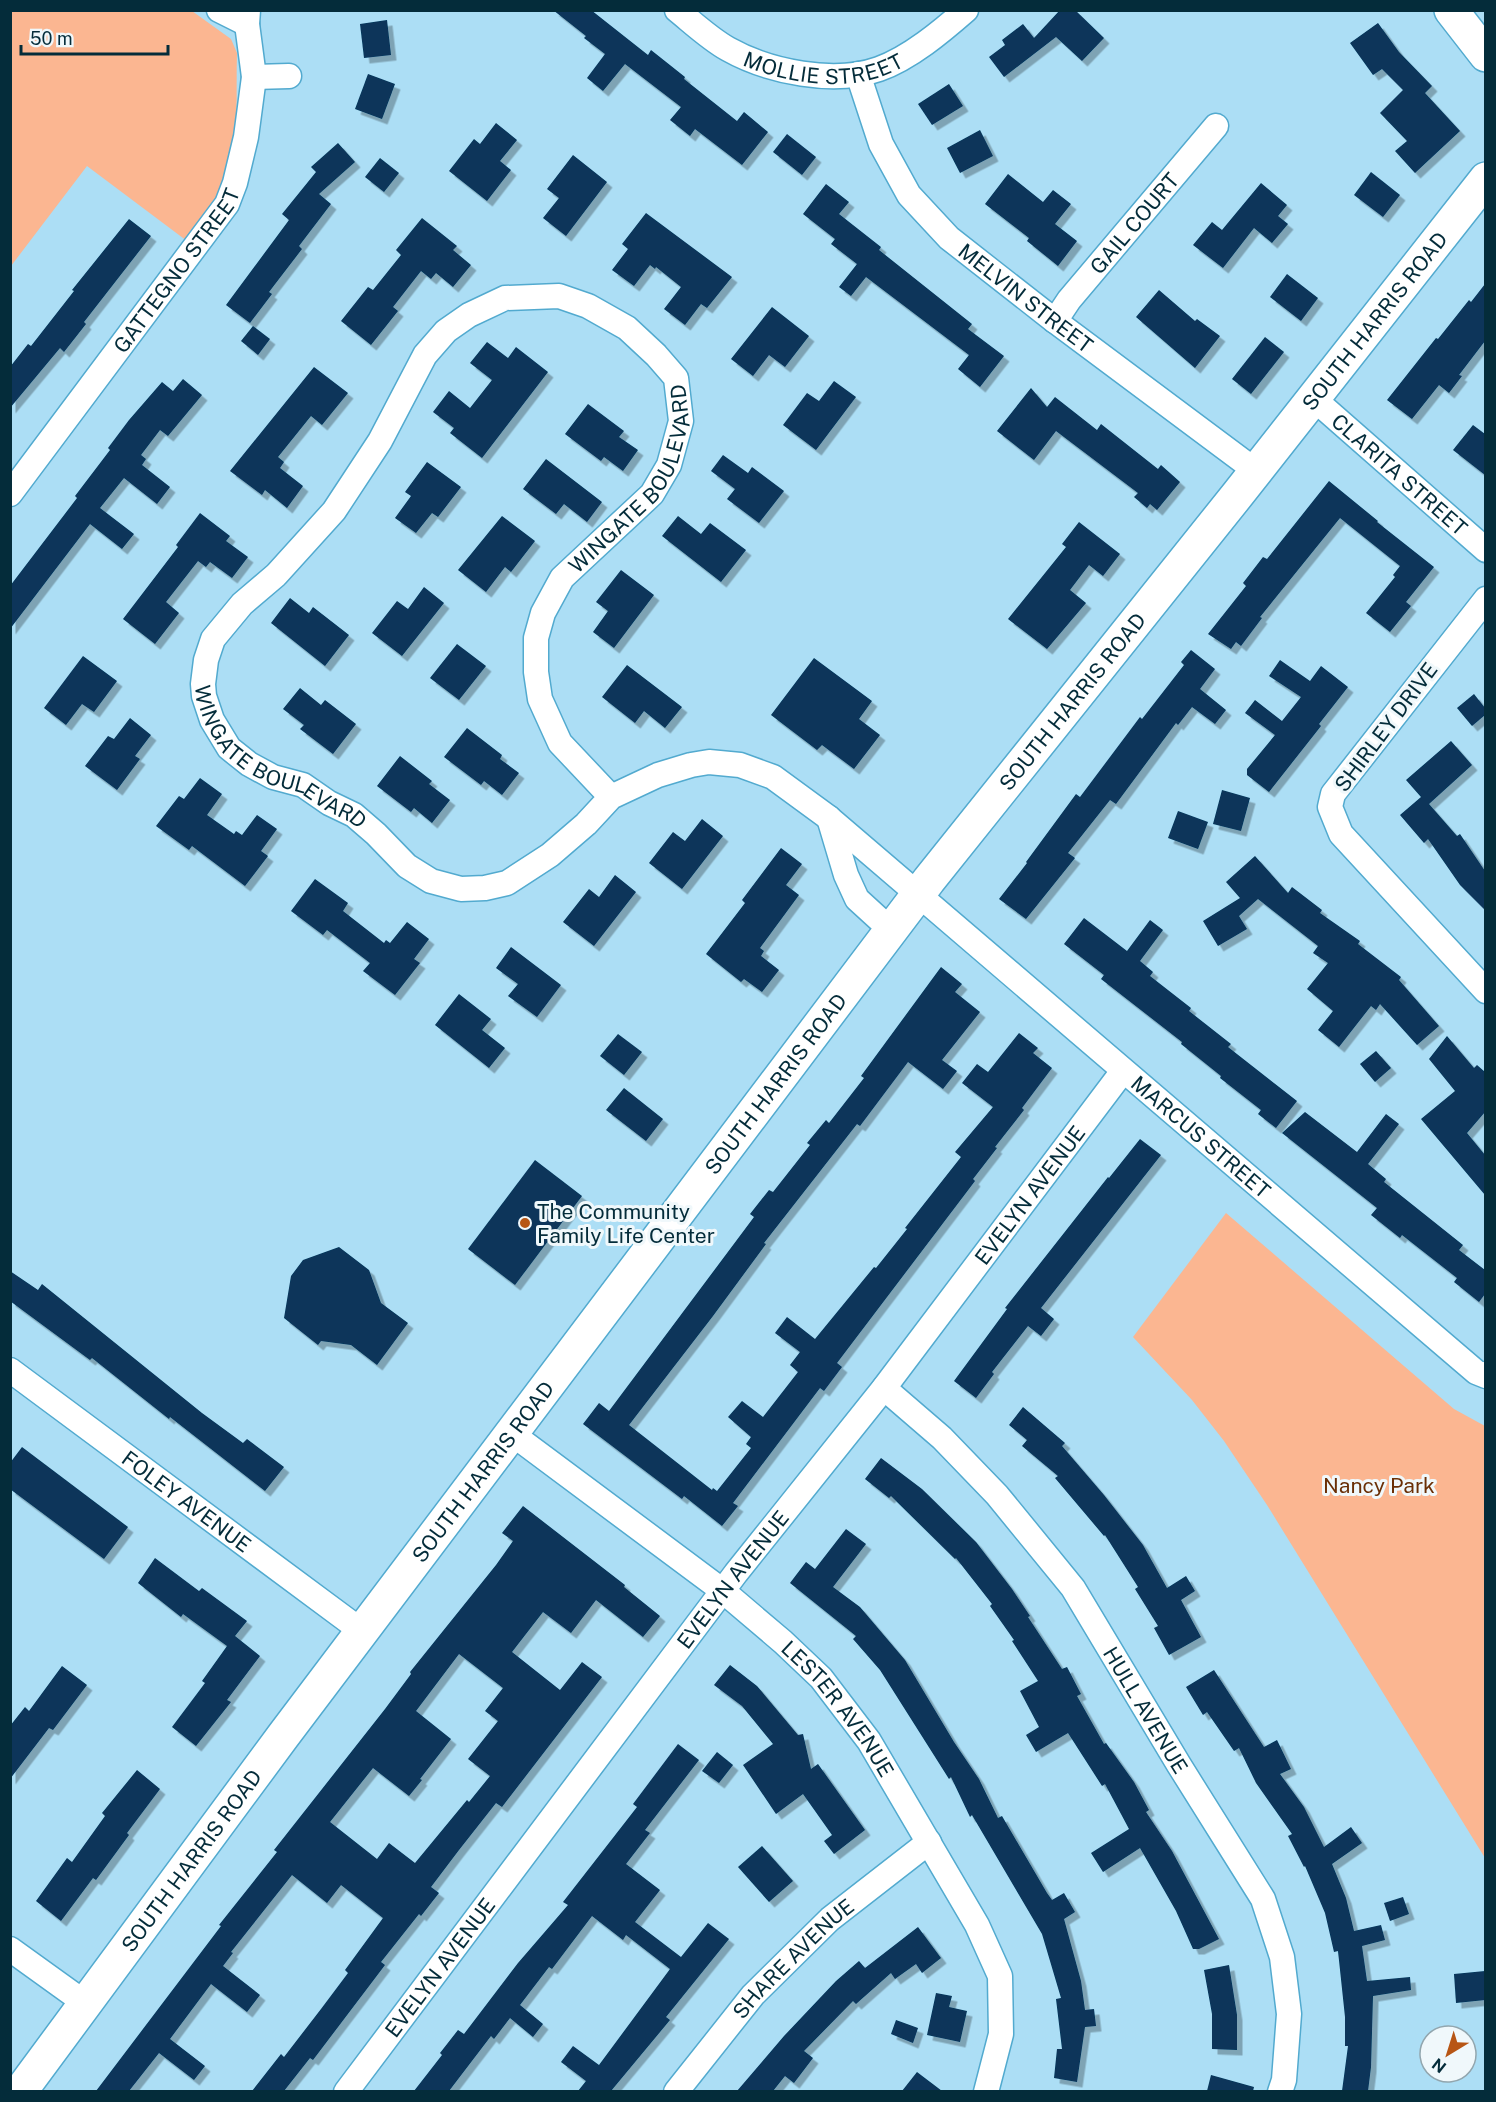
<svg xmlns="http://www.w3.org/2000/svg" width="1496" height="2102" viewBox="0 0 1496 2102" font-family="'Public Sans',sans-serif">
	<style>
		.green { fill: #fbb691 }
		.building { fill: #07355a; fill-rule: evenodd; filter: url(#shadow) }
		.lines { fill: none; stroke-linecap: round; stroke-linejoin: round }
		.street-casing { stroke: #52aacf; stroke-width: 27 }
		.secondary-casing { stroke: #52aacf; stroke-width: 36 }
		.street { stroke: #fff; stroke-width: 24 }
		.secondary { stroke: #fff; stroke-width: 33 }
		.poi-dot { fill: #b75615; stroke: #f0f8fb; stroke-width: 2 }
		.labels { text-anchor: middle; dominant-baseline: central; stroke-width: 6; stroke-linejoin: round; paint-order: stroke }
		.street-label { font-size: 21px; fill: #042c3a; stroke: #f0f8fb }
		.poi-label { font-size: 21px; fill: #042c3a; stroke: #f0f8fb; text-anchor: start }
		.park-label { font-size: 21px; fill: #6a2f06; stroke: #f0f8fb }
	</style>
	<defs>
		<filter id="shadow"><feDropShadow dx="5.5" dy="5.5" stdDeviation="0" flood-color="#0004"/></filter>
	</defs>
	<rect width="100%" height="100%" fill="#acdef5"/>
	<g class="green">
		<path d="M11 11H192L231 39 237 53C236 84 238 116 234 146 230 180 208 215 187 241L87 166 11 266Z"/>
		<polygon points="1226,1213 1454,1409 1485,1426 1485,1858 1267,1505 1224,1441 1192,1400 1133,1337"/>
	</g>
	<g class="building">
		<polygon points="553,10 591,10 648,55 651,50 685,77 684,79 737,121 744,112 768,132 742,165 695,129 690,136 670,120 681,107 625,64 603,91 587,78 605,54 584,38 586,36"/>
		<polygon points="1060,10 1075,10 1104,38 1082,61 1056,37 1004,77 989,57 1005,45 1002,40 1023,24 1034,38"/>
		<polygon points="387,20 391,55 364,58 360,24"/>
		<polygon points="1378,23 1399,52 1432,86 1425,93 1460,131 1415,173 1395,151 1407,141 1380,113 1403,90 1382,69 1373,75 1350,43"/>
		<polygon points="368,74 395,84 382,119 355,109"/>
		<polygon points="949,84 963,106 932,125 918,104"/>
		<polygon points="496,123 517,140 500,161 511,170 487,201 449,171 474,139 480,144"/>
		<polygon points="980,130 993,156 960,173 947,148"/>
		<polygon points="787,134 816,157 802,175 773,152"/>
		<polygon points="338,143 355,162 319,194 331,204 299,246 302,249 269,292 272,294 250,323 226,305 289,220 282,214 316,172 311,167"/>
		<polygon points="573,155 607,182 566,236 543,218 559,198 547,189"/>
		<polygon points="380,158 399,173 384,192 365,177"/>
		<polygon points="1371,172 1400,195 1383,217 1354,195"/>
		<polygon points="1008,174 1043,202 1053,190 1071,204 1055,224 1077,241 1058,266 1027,241 1029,238 985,204"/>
		<polygon points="1261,183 1287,205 1278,216 1288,224 1272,243 1254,228 1223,268 1193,245 1212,222 1222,230"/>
		<polygon points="826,184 849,202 839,214 881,247 879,250 972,324 968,329 1004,356 980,387 958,369 969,355 866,277 851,296 839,287 857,264 831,244 835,239 803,214"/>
		<polygon points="646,213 732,277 707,308 701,304 685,325 664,309 681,287 656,267 655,269 650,265 634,286 612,270 628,249 622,244"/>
		<polygon points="422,218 457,246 453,250 471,265 453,287 436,273 431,279 421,271 393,307 398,311 371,345 341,321 368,287 373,290 401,255 396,250"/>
		<polygon points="129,219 151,236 84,322 86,324 64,352 60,348 10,408 10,367 28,344 31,346 74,291 72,290"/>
		<polygon points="1287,274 1318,298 1301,321 1270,297"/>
		<polygon points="1485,284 1485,341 1459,375 1462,376 1449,393 1439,385 1412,419 1387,400 1436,338 1438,339 1469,300 1471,302"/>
		<polygon points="1159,290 1195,321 1197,319 1220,336 1195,368 1136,317"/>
		<polygon points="772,307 809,336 785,367 769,355 753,376 731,359"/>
		<polygon points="253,326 270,339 258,355 241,341"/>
		<polygon points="1265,337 1284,352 1251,394 1232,379"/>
		<polygon points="487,342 508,358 516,347 548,372 482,458 450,433 454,428 433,412 449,391 470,408 492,380 470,363"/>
		<polygon points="314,367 348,393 322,425 311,416 278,457 284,462 280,468 303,486 287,508 265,490 262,495 230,471"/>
		<polygon points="183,379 202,395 168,436 160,430 141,455 146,459 142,465 170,487 157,504 124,478 100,508 134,534 122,549 90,524 10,629 10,586 77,498 75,496 110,450 108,448 129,420 162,382 173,391"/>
		<polygon points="834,381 856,397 816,450 783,425 807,393 819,401"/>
		<polygon points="1031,388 1047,407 1055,397 1097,430 1101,424 1158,469 1161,465 1180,482 1157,510 1150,504 1147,508 1134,497 1138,493 1056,431 1034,460 997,431"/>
		<polygon points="588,404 624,431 619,437 638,450 623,471 604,457 601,461 565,434"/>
		<polygon points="1473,425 1485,434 1485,475 1453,450"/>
		<polygon points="723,455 748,473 752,467 784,491 759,523 727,499 735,489 711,471"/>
		<polygon points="546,459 602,502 587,522 564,504 556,514 523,489"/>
		<polygon points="427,462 461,487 438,517 432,513 416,533 395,518 411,496 405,492"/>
		<polygon points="1329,481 1378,521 1377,522 1434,567 1406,602 1411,606 1390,632 1366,613 1395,577 1393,575 1400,566 1340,518 1260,617 1262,618 1241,646 1236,642 1231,649 1208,634 1246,586 1243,583 1263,557 1267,559"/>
		<polygon points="200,513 230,536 226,541 248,557 232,578 210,562 206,567 198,561 166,602 179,613 155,644 123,619 178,547 176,545"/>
		<polygon points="502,516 535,541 511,572 505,567 486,592 458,570"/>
		<polygon points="678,516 701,534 710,523 746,550 721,582 662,536"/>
		<polygon points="1079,522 1120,554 1103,576 1089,565 1070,590 1086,603 1047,649 1008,619 1066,547 1062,544"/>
		<polygon points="621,570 654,595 614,648 593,632 608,611 596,602"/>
		<polygon points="424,587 444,603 402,656 372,633 397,601 408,609"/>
		<polygon points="290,598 309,613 313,607 349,635 325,666 271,623"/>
		<polygon points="457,644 486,666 459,700 430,678"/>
		<polygon points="1191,650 1215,669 1200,689 1226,710 1215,724 1192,707 1178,725 1176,723 1116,804 1110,800 1068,853 1075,858 1026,919 999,899 1027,863 1026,862 1076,794 1080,797 1140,717 1142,719 1184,665 1181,662"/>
		<polygon points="83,656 117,681 94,712 82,704 66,725 44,708"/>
		<polygon points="814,658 872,701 859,719 880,735 854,769 822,745 817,750 771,715"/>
		<polygon points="1280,660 1310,681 1321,666 1348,687 1319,724 1321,726 1269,792 1247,775 1247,769 1275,735 1245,713 1255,700 1282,721 1301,697 1269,676"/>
		<polygon points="627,665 682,707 665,728 644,711 635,723 602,697"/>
		<polygon points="300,688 321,705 325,700 356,724 333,754 300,729 304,725 283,709"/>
		<polygon points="1474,694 1485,708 1485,715 1472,726 1457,708"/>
		<polygon points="130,718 151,735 135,756 140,759 117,790 85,766 108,736 114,739"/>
		<polygon points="467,728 502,755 500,759 519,773 502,795 484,781 481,785 444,757"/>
		<polygon points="1451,741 1472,765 1429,804 1457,836 1460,834 1485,871 1485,910 1460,885 1428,839 1424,843 1400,815 1421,797 1406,780"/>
		<polygon points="400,756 432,781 429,784 450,800 432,823 414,808 411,812 377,786"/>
		<polygon points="200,778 222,794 207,815 234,834 236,831 242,835 257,815 277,829 261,851 268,856 245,886 192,846 189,850 156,826 179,796 184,799"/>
		<polygon points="1222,790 1250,798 1241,831 1213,824"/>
		<polygon points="1178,811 1208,822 1198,849 1168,838"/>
		<polygon points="702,819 723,836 682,889 649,863 673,832 685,841"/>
		<polygon points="781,848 802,864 786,885 799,895 760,948 764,951 761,956 779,970 762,992 744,979 741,982 706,954 745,903 742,900"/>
		<polygon points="1255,856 1288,893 1292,887 1322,910 1320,913 1360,941 1358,944 1401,977 1399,980 1439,1026 1417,1045 1380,1004 1376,1010 1371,1006 1339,1047 1318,1030 1333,1011 1307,989 1328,963 1313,953 1318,946 1258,899 1239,916 1247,929 1218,946 1203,921 1240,898 1226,882"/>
		<polygon points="615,875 636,892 594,946 563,922 589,889 599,897"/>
		<polygon points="315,879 348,903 343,911 384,943 386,940 390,943 407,922 429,939 414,959 420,963 395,995 363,971 370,963 327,930 323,935 291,911"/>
		<polygon points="1084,918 1127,951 1150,920 1163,930 1140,961 1153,972 1150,976 1191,1008 1189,1011 1231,1044 1228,1047 1297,1101 1276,1128 1258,1114 1261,1110 1220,1078 1221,1076 1181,1044 1182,1042 1101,979 1104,975 1064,944"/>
		<polygon points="511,947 561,985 537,1017 508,996 518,984 496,968"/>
		<polygon points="941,967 962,984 955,992 980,1012 942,1060 957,1071 943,1089 908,1062 860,1126 857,1124 764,1243 766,1244 713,1316 629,1425 712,1490 713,1488 717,1491 751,1448 746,1444 751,1437 728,1417 742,1401 763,1417 798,1372 790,1365 800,1352 775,1333 787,1317 815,1339 874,1267 876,1268 907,1229 905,1228 961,1157 955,1152 993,1107 962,1083 977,1064 988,1072 1019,1033 1038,1048 1033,1053 1052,1068 1022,1108 1024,1110 995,1147 997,1148 973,1179 975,1181 837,1363 842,1367 824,1391 820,1388 733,1503 738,1506 722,1526 684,1496 682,1499 583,1424 599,1403 609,1411 754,1217 750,1214 769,1190 773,1192 810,1145 807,1143 826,1120 829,1123 864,1078 861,1076"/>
		<polygon points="459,994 491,1019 482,1030 505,1048 489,1068 435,1025"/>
		<polygon points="618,1034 642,1052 624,1075 600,1056"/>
		<polygon points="1447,1036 1474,1068 1477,1065 1485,1072 1485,1112 1467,1133 1485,1155 1485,1195 1421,1119 1455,1091 1429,1059"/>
		<polygon points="1376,1051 1391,1068 1375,1082 1360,1064"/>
		<polygon points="624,1088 663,1119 646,1141 606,1110"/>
		<polygon points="1305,1112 1357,1152 1386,1114 1399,1124 1368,1164 1386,1179 1384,1182 1463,1245 1459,1250 1485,1270 1485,1294 1479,1302 1454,1282 1457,1278 1402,1235 1400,1238 1371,1215 1377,1208 1282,1133"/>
		<polygon points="1140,1139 1161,1155 1041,1308 1054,1319 1041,1336 1028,1326 992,1372 994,1374 976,1398 954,1381 1007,1309 1005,1308 1108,1177 1109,1178"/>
		<polygon points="535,1160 582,1196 515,1285 468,1249"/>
		<polygon points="339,1247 369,1270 381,1303 408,1323 377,1365 351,1345 321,1341 318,1345 284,1318 291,1276 303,1260"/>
		<polygon points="10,1271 38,1290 42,1284 202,1413 243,1443 247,1439 284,1467 265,1491 170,1417 169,1419 92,1358 90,1360 10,1301"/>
		<polygon points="1023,1407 1065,1443 1062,1446 1104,1495 1143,1545 1167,1588 1186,1576 1195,1591 1181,1600 1201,1637 1169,1655 1154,1628 1158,1626 1135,1589 1138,1587 1105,1535 1104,1536 1055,1478 1058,1476 1022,1446 1027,1440 1009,1425"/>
		<polygon points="22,1447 128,1527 104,1559 10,1489 10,1463"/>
		<polygon points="881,1458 922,1489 976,1542 1012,1589 1030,1616 1028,1617 1062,1669 1067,1667 1081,1694 1077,1696 1104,1744 1106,1743 1134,1782 1149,1810 1146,1812 1172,1851 1219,1939 1199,1949 1193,1949 1176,1911 1140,1848 1103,1872 1091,1853 1129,1829 1105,1784 1102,1786 1068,1733 1036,1752 1026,1735 1039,1727 1020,1691 1038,1681 1012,1641 1014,1640 990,1606 992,1604 956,1558 955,1559 891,1496 889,1498 865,1479"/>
		<path d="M523 1506 625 1585 624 1587 660 1616 643 1637 596 1600 571 1633 543 1612 512 1652 560 1690 582 1662 602 1677 502 1807 496 1803 459 1850 431 1887 439 1893 421 1916 419 1914 381 1962 385 1965 313 2060 310 2058 284 2091H252L281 2054 284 2057 321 2009 348 1973 345 1970 383 1918 341 1885 327 1903 292 1875 231 1952 233 1953 223 1966 260 1995 247 2012 211 1984 170 2039 205 2066 194 2080 159 2053 129 2091H96L221 1926 219 1925 277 1852 274 1850 385 1709 411 1674 410 1672 496 1565 513 1541 502 1533ZM459 1654 503 1688 485 1711 498 1721 468 1759 490 1776 469 1802 467 1800 415 1863 389 1843 377 1859 330 1822 373 1768 409 1796 422 1780 420 1779 451 1739 416 1711Z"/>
		<polygon points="846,1529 866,1544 833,1587 860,1607 905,1660 954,1742 979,1779 998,1818 1002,1816 1047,1893 1052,1900 1064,1893 1075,1912 1064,1919 1081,1981 1085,2010 1094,2009 1096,2026 1085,2027 1077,2082 1054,2078 1057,2049 1062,2049 1056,1999 1061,1998 1042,1934 972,1815 970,1817 951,1777 949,1779 880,1670 853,1639 856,1636 790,1583 806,1562 815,1569"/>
		<polygon points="155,1558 199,1591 202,1588 247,1621 235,1636 260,1656 227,1700 231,1702 196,1746 172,1727 205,1683 202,1681 227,1646 183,1614 181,1617 138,1583"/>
		<polygon points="730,1665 757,1686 798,1735 803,1734 811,1769 818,1764 865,1830 834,1854 824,1841 832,1835 803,1794 776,1814 743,1765 773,1744 742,1706 714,1685"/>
		<polygon points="62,1666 87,1685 53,1730 49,1728 10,1779 10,1726 25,1707 29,1711"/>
		<polygon points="1214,1670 1264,1747 1277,1740 1291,1769 1280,1774 1304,1807 1324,1847 1351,1827 1362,1843 1332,1864 1346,1898 1354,1931 1381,1925 1385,1940 1362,1946 1367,1981 1410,1977 1411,1990 1373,1996 1371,2067 1368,2091 1342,2091 1348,2046 1345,2046 1345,2017 1338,1951 1334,1952 1325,1913 1305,1866 1304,1867 1288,1836 1292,1834 1256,1783 1239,1748 1234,1751 1207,1712 1203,1715 1186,1687"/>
		<polygon points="678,1744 699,1760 645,1830 650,1833 626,1864 660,1890 635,1922 681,1957 708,1923 729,1939 666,2017 670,2020 611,2091 578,2091 586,2081 561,2062 573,2046 599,2065 670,1969 626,1935 623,1940 592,1916 552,1969 549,1967 520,2005 543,2024 533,2037 510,2018 494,2039 491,2036 449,2091 414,2091 442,2055 440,2053 458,2030 464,2034 518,1963 568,1905 563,1902 637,1807 633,1804"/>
		<polygon points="717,1752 733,1765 719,1783 702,1771"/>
		<polygon points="137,1770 160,1789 127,1833 129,1835 96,1880 93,1878 61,1921 36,1901 67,1858 72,1862 105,1816 102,1813"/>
		<polygon points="762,1846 793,1881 769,1902 738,1867"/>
		<polygon points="1403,1897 1409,1914 1390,1921 1384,1903"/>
		<polygon points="918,1927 941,1958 922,1973 916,1964 895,1979 891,1973 856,2004 853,2001 804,2051 813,2058 794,2083 785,2076 773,2091 737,2091 784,2036 836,1981 859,1961 865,1968"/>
		<polygon points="1229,1965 1237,2015 1237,2050 1212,2049 1212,2014 1204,1970"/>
		<polygon points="1485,1971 1485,2000 1456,2003 1454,1974"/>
		<polygon points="936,1993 952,1996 949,2007 967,2011 960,2042 927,2035"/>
		<polygon points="896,2020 918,2028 913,2043 891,2034"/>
		<polygon points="917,2072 942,2091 902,2091"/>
		<polygon points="1211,2075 1254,2087 1253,2091 1207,2091"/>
	</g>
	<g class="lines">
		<g class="street-casing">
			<g id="street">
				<polyline points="219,10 247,24"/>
				<path id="s1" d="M677 10C693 23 710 39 728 49 769 72 834 85 879 69 910 58 942 31 966 10"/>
				<path id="s2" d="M858 74 881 144 909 195 949 238 1055 321 1256 471"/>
				<polyline points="254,77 289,76"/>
				<path id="s3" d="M1055 321 1069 300 1216 126"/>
				<path id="s4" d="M1314 399 1486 550"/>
				<path id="s5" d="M10 494 227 204 235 183 246 137 254 77 247 24 248 10"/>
				<polyline points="1486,599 1333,794 1330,807 1341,834 1486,991"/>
				<path id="s6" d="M611 797 560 743 540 699 536 672V638L543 613 562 578 652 494 669 465 681 421 676 378 656 355 627 328 588 306 559 296 505 298 469 315 446 331 425 355 380 441 334 511 276 575 242 604 213 639 206 660 203 684 204 696 212 720 229 748 249 764 273 777 303 785 329 803 354 815 376 834 407 866 431 881 461 889 485 888 507 883 550 855 586 824 611 797 658 775 691 765 709 762 740 765 773 777 829 818 1476 1372 1486 1376"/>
				<polyline points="829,818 846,875 857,899 892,931"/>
				<path id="s7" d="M10 1370 363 1632"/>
				<path id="s8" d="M884 1388 942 1438 997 1495 1073 1588 1179 1765 1263 1899 1282 1957 1289 2014 1284 2080 1280 2092"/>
				<path id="s9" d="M511 1433 723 1591 783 1642 821 1678 869 1741 977 1925 1000 1976 1001 2034 986 2092"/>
				<polyline points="10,1949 85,2003"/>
				<path id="s10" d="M346 2092 736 1573 884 1388 1123 1071"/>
				<path id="s11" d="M676 2092 753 1995 830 1919 929 1842"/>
			</g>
		</g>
		<g class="secondary-casing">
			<g id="secondary">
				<polyline points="1451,10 1486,55"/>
				<path id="s12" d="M20 2092 283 1736 929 880 1238 494 1486 179"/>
			</g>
		</g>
		<use href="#street" class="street"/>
		<use href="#secondary" class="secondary"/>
	</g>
	<circle class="poi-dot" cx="525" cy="1223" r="6"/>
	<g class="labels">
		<g class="street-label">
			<text stroke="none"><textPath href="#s1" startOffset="164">MOLLIE STREET</textPath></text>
			<text stroke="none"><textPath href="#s3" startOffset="126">GAIL COURT</textPath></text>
			<text stroke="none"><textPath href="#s5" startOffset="279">GATTEGNO STREET</textPath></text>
			<text stroke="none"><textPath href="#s2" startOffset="288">MELVIN STREET</textPath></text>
			<text stroke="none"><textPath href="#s12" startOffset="2230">SOUTH HARRIS ROAD</textPath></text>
			<text stroke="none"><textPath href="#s6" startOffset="376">WINGATE BOULEVARD</textPath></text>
			<text stroke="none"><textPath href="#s4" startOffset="114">CLARITA STREET</textPath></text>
			<text stroke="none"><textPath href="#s12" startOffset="1744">SOUTH HARRIS ROAD</textPath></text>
			<text transform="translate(1386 727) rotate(-53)">SHIRLEY DRIVE</text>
			<text stroke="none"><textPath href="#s6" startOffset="1312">WINGATE BOULEVARD</textPath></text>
			<text stroke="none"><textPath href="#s12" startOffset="1260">SOUTH HARRIS ROAD</textPath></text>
			<text stroke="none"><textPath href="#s6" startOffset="2457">MARCUS STREET</textPath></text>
			<text stroke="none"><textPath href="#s10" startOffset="1128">EVELYN AVENUE</textPath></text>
			<text stroke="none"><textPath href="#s12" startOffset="774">SOUTH HARRIS ROAD</textPath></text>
			<text stroke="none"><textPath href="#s7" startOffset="220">FOLEY AVENUE</textPath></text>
			<text stroke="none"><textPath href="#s10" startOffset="642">EVELYN AVENUE</textPath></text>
			<text stroke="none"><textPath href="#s8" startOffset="418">HULL AVENUE</textPath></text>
			<text stroke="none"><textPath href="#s9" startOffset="430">LESTER AVENUE</textPath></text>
			<text stroke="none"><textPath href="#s12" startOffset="288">SOUTH HARRIS ROAD</textPath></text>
			<text stroke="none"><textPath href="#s11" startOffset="178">SHARE AVENUE</textPath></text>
			<text stroke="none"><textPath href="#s10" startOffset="156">EVELYN AVENUE</textPath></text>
		</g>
		<g class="poi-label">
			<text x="537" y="1211">The Community<tspan x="537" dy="24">Family Life Center</tspan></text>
		</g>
		<g class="park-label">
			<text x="1379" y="1485">Nancy Park</text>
		</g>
	</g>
	<rect width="1496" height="2102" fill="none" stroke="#042c3a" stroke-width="24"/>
	<g transform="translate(1448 2054) rotate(218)"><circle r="28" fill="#f0f8fb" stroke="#92a6ae" stroke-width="1.5"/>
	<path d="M0-4.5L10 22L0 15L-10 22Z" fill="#b75615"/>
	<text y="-9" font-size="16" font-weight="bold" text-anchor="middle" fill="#042c3a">N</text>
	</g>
	<path d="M21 45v9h147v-9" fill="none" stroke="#042c3a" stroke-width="3"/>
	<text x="30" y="45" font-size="18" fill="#042c3a" stroke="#f0f8fb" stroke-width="4.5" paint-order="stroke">50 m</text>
</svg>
